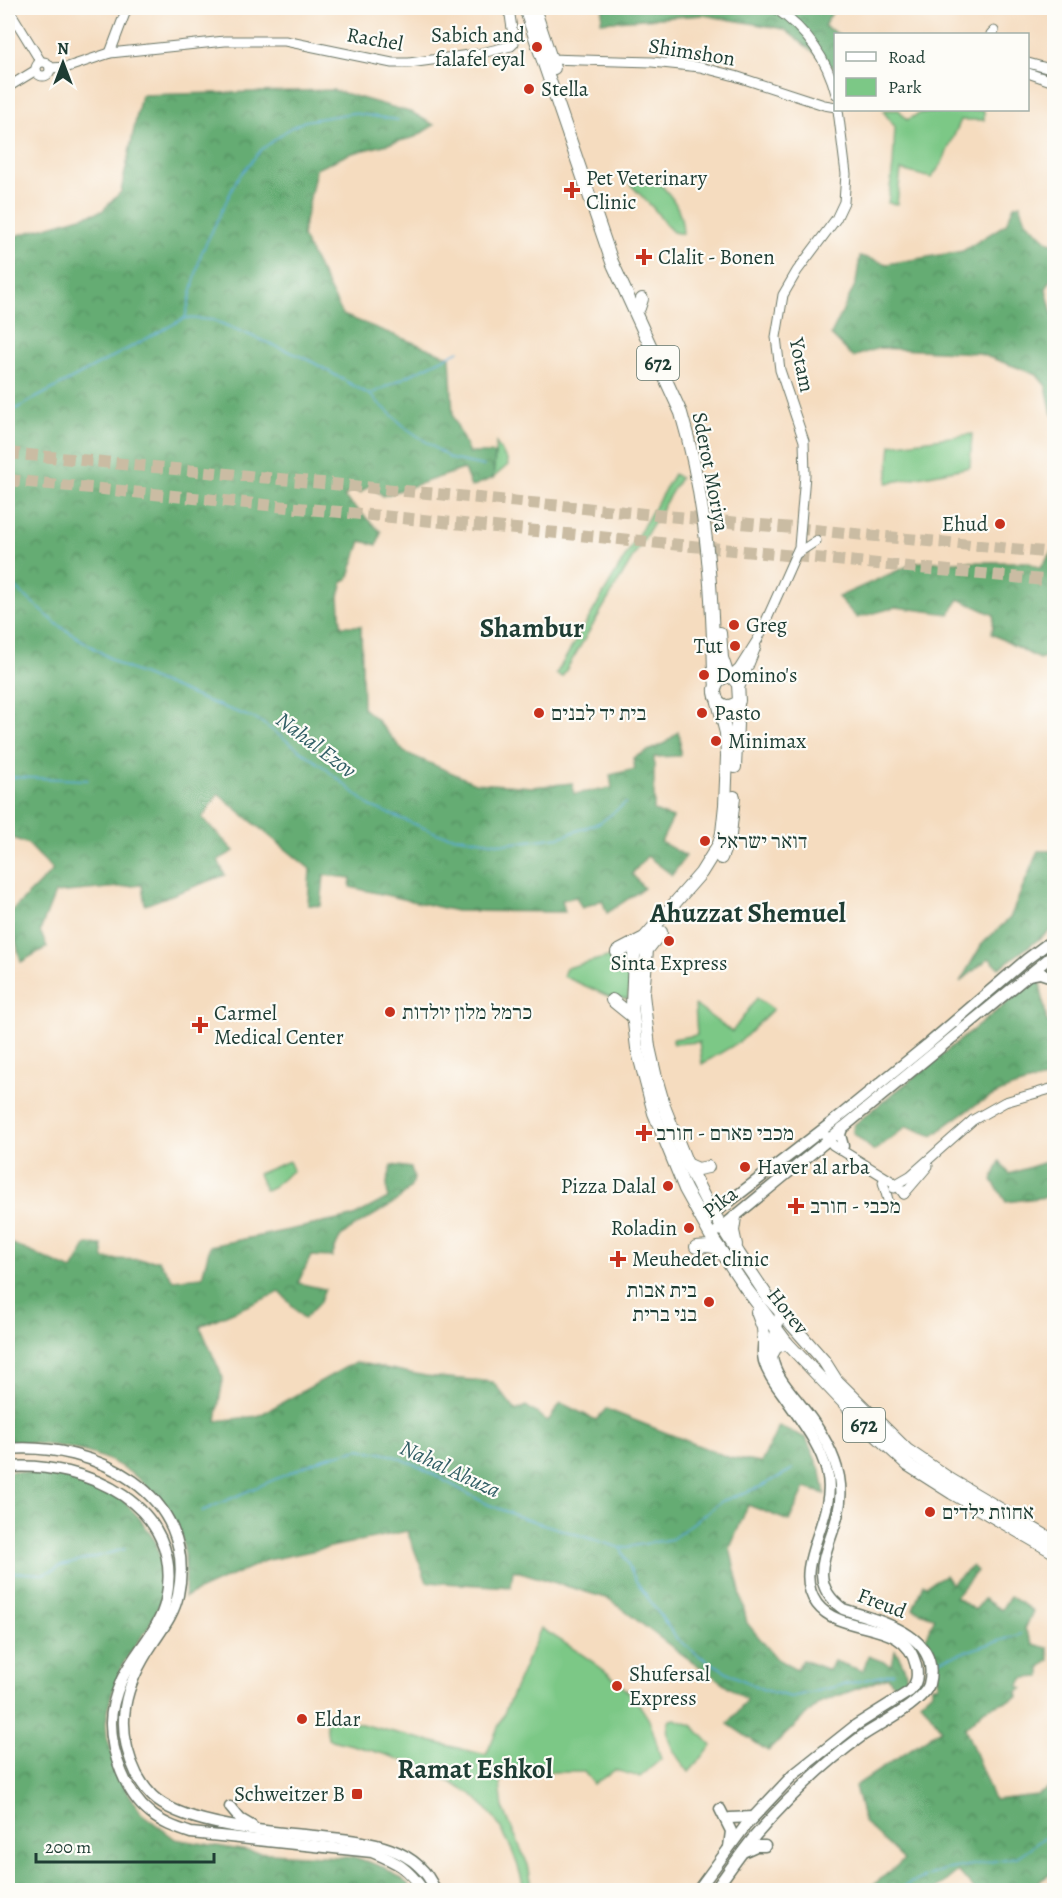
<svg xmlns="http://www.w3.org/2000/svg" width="1062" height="1898" viewBox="0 0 1062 1898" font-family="Alegreya,'Frank Ruhl Libre',serif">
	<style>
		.green { fill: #7cc886; stroke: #4e825d; stroke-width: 1.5 }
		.forest { fill: url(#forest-crowns); stroke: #427454; stroke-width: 1.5 }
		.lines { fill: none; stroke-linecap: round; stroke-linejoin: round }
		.stream { stroke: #5cacd6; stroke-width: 1.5 }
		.trunk-tunnel { stroke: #cabca3; stroke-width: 12; stroke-dasharray: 12 6; stroke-linecap: butt }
		.tertiary-casing { stroke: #6a7565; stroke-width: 11 }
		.secondary-casing { stroke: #6a7565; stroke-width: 13 }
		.primary-casing { stroke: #6a7565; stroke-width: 14 }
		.tertiary { stroke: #fff; stroke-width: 9 }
		.secondary { stroke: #fff; stroke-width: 10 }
		.primary { stroke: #fff; stroke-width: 12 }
		.poi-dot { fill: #c8321e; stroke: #fdfcf7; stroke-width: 2 }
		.labels { text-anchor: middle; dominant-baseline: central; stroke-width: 4.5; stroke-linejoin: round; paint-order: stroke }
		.shield { fill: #fdfcf7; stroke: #62766e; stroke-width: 1.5 }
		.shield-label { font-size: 20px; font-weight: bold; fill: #1f3d34 }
		.poi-label { font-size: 21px; fill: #1f3d34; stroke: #fdfcf7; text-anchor: start }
		.street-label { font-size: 21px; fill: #1f3d34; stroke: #fdfcf7 }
		.water-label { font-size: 22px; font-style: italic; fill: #315e65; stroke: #fdfcf7 }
		.district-label { font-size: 27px; font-weight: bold; fill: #1f3d34; stroke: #fdfcf7 }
	</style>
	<defs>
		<pattern id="forest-crowns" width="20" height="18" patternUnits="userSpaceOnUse" patternTransform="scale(1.5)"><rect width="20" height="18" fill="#65ac73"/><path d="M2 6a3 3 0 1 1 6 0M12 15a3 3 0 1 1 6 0" fill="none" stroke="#538d5f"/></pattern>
	</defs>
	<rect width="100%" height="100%" fill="#fdfcf7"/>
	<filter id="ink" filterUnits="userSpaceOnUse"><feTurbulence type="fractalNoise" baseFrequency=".0167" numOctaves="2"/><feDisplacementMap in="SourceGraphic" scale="12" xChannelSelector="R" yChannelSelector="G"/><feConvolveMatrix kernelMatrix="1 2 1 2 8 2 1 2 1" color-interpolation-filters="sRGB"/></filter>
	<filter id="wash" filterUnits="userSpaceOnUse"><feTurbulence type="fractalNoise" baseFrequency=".008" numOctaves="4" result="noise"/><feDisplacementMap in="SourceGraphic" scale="24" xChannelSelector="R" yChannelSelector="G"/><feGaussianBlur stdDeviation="1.35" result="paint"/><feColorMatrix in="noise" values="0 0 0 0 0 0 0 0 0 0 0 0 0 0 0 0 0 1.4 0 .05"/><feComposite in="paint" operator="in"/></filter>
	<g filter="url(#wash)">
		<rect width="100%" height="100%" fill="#f5dcbf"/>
		<g class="green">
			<polygon points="885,110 899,110 907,120 920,113 984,110 984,120 961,120 941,165 931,178 901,170 897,204 888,203 893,165 895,127 883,111"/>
			<path d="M639 174H651C670 195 682 204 683 234L673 232 665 224 655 210 630 184 632 179Z"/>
			<polygon points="972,434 970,467 887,483 891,445"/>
			<polygon points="496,443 507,460 508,465 493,478"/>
			<polygon points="674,474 680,478 562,677 556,674"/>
			<polygon points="619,954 632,957 628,999 608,996 563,976 566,968"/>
			<polygon points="757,998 773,1009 741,1041 702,1064 699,1042 673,1044 673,1039 697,1035 695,1005 732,1032"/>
			<polygon points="289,1161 293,1170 270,1189 265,1190 258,1174"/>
			<path d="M541 1628C578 1652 626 1679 648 1718 654 1730 657 1746 661 1759L640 1777 615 1770 594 1784 584 1772H521L499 1775 503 1808 528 1865 533 1890H524C518 1858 502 1821 476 1798 471 1793 463 1790 457 1786 417 1762 373 1750 328 1739L325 1715 486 1755Z"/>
			<path d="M675 1719 693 1726 712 1746 689 1772C678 1759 661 1737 670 1720Z"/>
		</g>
		<g class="forest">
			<polygon points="603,8 835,8 824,26 838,34 836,34 835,69 784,29 703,15 601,22"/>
			<polygon points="333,90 413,113 434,125 415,137 349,154 316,169 302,236 343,315 450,357 453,416 469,453 495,453 493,478 471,487 464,469 383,496 370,485 360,493 354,488 344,497 381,532 377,545 361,541 348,579 343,581 339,596 341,626 361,626 363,708 375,718 404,752 475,783 533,787 572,783 574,794 612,788 610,775 635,769 633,758 665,743 678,732 680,737 680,756 654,757 654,811 673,818 661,842 686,856 672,875 647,856 632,874 644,888 607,913 602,900 582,908 576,897 562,900 565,912 456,911 350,887 351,878 324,875 321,906 308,905 310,869 218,794 202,818 234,851 218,860 225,875 145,905 142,885 55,893 40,931 47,947 21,962 9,914 53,870 28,844 8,836 8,238 102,211 121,192 141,95"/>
			<polygon points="1020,204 1026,221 1050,243 1054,242 1054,275 1046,289 1054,321 1054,415 1052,414 1046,386 1036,374 977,353 879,348 853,357 831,335 856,283 860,256 887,264 963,251 1006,224 1014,206"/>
			<polygon points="1052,552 1054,553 1054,655 1039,659 992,634 994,615 959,599 949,614 896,607 857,618 838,597 917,562 1027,562 1040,568"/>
			<polygon points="1038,851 1054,851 1054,928 999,968 989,958 960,982 982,944 1010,918"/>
			<path d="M1039 977 1047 1022H1054V1078C1006 1084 971 1104 933 1136L907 1126 874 1151 853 1133 854 1125Z"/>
			<polygon points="1000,1161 1009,1174 1049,1161 1054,1161 1054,1196 1006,1202 992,1180"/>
			<path d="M392 1165 411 1168C412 1171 413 1174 414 1177 415 1199 357 1221 342 1236 337 1241 335 1250 332 1257L311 1256 298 1283 325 1289 320 1302 304 1319 280 1292 200 1326 223 1378 216 1421 258 1416 355 1362 426 1376 493 1382 516 1411 526 1406 548 1421 561 1403 596 1420 606 1409 730 1458 761 1463 779 1426 806 1438 821 1472 825 1494 805 1488 789 1521 748 1505 730 1548 747 1623 777 1659 796 1670 802 1660 829 1670 834 1661 863 1671 868 1656 892 1665 895 1650C903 1662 912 1679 903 1693L900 1688 897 1690 888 1677 819 1703 768 1751 728 1724 747 1700 676 1650 609 1599 513 1570 511 1587 427 1582 407 1531 264 1561 185 1597C186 1576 186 1557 182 1537 179 1527 170 1518 165 1509 127 1451 71 1446 8 1441V1242L72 1270 87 1244 102 1245 104 1259 158 1260 173 1280 202 1277 210 1246 352 1217 388 1198 387 1182Z"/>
			<polygon points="14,1471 59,1475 97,1486 123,1500 140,1519 156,1542 164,1573 162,1599 148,1628 124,1662 111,1696 106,1722 107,1739 123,1784 141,1813 175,1839 253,1852 357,1858 385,1868 408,1884 412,1890 8,1890 8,1472"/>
			<polygon points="972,1566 977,1571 955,1597 975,1610 984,1599 1001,1610 1010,1596 1033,1611 1025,1629 1032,1644 1048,1648 1049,1660 1041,1667 1041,1677 1024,1678 1018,1686 1023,1688 1017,1692 1018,1697 985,1709 965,1728 994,1800 1037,1795 1054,1786 1054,1872 1025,1890 975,1890 958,1871 935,1890 867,1890 904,1860 864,1822 855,1786 941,1729 921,1701 932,1691 932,1686 938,1686 938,1673 932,1672 922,1644 935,1618 913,1609 923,1584 927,1585 945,1575 951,1584"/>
		</g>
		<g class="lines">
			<g class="stream">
				<polyline points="185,318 201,254 237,179 261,150 290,128 305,121 352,113 398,120"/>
				<polyline points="371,394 459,351"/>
				<polyline points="8,413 185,318 213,320 307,359 370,395 406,428 451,459 484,466"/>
				<polyline points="8,581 58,625 122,666 199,698 258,720 325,768 370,806 439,834 504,844 560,837 601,822 626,803"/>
				<polyline points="8,777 88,780"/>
				<polyline points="202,1511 324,1458 359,1449 391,1455 414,1464 487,1504 523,1518 621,1548 672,1539 722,1501 760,1487 793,1469"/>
				<polyline points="621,1549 636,1581 677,1639 698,1655 734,1676 764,1690 791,1697 894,1673"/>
				<polyline points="8,1572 44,1574 61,1566 125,1549"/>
				<polyline points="933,1662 1021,1634"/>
				<polyline points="899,1890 910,1883 944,1870 1017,1857 1054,1831"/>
			</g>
		</g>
	</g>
	<g filter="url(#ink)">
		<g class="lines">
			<g class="trunk-tunnel">
				<polyline points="8,453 1054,553"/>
				<polyline points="8,480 1054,581"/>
			</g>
			<g class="tertiary-casing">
				<g id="tertiary">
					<polyline points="8,8 41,62"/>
					<path d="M775 8C805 29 827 58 836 94"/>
					<polyline points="991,34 994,31"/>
					<polyline points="110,53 127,8"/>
					<polyline points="548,59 652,62 700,67 735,76 824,105 836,107"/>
					<circle cx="43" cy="69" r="7"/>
					<polyline points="1028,63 1054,70"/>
					<polyline points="50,68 68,67 110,53 225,41 285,41 392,63 409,63 477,54 511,46 514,43 510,15 505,8"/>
					<polyline points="1028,73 1054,82"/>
					<polyline points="8,87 36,70"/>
					<polyline points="796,554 816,541"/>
					<polyline points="731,676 739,669 758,639 799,547 805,475 804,441 780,370 776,337 783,295 797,271 836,219 844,202 846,174 838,110"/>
					<polyline points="739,689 756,647"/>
					<polyline points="825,1135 833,1145 896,1184 904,1194"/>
					<polyline points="883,1182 888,1200"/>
					<polyline points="894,1188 896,1184 910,1176 973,1120 1005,1102 1054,1088"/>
					<polyline points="904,1194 928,1166"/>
				</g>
			</g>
			<g class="secondary-casing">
				<g id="secondary">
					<polyline points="1028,975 1040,973 1052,977"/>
					<polyline points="842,1128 840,1135 843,1146"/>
					<polyline points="721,1208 830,1124 927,1045 1027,959 1054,939"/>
					<polyline points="716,1232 1054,954"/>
					<path d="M8 1449C94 1442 199 1493 178 1595 174 1614 163 1628 153 1643 124 1686 113 1726 137 1775 142 1784 148 1793 157 1800 191 1826 271 1832 314 1836 357 1841 416 1842 435 1890"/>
					<path d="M8 1467C85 1461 186 1505 166 1600 160 1630 135 1651 122 1679 116 1693 111 1708 111 1723 111 1753 126 1794 150 1813 162 1823 176 1828 191 1833L372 1852C397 1862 408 1868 423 1890"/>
					<polyline points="230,1807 240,1819 252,1826"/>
					<polyline points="720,1809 731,1831 729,1847"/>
					<polyline points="730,1818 753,1817"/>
					<polyline points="745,1851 756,1846 765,1846"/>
					<path d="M698 1890 746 1825 793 1775 856 1725 910 1691C917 1683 918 1676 916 1666 906 1617 842 1637 817 1604 789 1566 839 1517 827 1472 821 1446 802 1422 787 1400 779 1388 768 1376 764 1361 762 1353 763 1343 765 1334"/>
					<path d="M715 1890C728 1872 741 1853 755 1836 787 1799 822 1765 862 1736 878 1725 924 1702 929 1684 942 1634 876 1620 843 1609 804 1581 830 1549 838 1513 841 1502 841 1489 839 1477 834 1451 819 1428 803 1408 792 1393 775 1377 772 1357 770 1342 779 1328 780 1312"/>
				</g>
			</g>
			<g class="primary-casing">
				<g id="primary">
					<path d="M525 8 612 262 681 413C706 497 712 585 714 672L716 685"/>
					<polyline points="534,8 554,68"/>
					<polyline points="639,308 642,299"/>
					<polyline points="720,633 722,658 728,676"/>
					<path d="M731 676 738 684 739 701C717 720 702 678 731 676Z"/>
					<polyline points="718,702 726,733 727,756 725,805 722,833 719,844 701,873 639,944 634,955 632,1006 637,1048 654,1113 685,1189 711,1236 745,1287 787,1343 865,1425 908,1465 952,1493 1054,1552"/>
					<polyline points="735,767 738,702"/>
					<polyline points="721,858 730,835 734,797"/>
					<polyline points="661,932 647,950 643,994 649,1047 656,1078 665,1109 687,1164 707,1203 739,1254 769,1299 824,1361 836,1380 907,1450 951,1480 1054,1541"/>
					<polyline points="617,952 642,939"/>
					<polyline points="612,1000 633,1017"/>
					<polyline points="687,1164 698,1169 708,1167"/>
					<polyline points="707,1203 719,1205 727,1204"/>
					<polyline points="735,1217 733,1231 736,1245"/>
					<polyline points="696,1247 709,1246 719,1248"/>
					<polyline points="757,1312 763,1328 764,1340"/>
					<polyline points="772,1354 776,1347 787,1343"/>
				</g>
			</g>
			<use href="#tertiary" class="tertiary"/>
			<use href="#secondary" class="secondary"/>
			<use href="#primary" class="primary"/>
		</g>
	</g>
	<g class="poi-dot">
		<circle cx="537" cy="47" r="6"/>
		<circle cx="529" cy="89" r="6"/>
		<path d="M569 181h6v6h6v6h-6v6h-6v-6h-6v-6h6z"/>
		<path d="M641 248h6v6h6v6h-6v6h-6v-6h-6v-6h6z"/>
		<circle cx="1000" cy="524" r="6"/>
		<circle cx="734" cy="625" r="6"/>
		<circle cx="735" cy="646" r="6"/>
		<circle cx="704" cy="675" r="6"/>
		<circle cx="539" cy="713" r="6"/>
		<circle cx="702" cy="713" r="6"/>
		<circle cx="716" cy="741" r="6"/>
		<circle cx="705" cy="841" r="6"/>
		<circle cx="669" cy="941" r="6"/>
		<circle cx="390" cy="1012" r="6"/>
		<path d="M197 1016h6v6h6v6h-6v6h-6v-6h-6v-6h6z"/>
		<path d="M641 1124h6v6h6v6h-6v6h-6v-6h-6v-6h6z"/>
		<circle cx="745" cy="1167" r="6"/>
		<circle cx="668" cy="1186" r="6"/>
		<path d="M793 1197h6v6h6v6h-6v6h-6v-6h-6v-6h6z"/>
		<circle cx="689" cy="1228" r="6"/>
		<path d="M615 1250h6v6h6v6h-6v6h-6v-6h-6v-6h6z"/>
		<circle cx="709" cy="1302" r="6"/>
		<circle cx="930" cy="1512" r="6"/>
		<circle cx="617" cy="1686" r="6"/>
		<circle cx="302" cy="1719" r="6"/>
		<rect x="351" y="1788" width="12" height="12" rx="3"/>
	</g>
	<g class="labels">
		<g class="shield">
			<rect x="637" y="346" width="42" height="34" rx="4.5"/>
			<rect x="843" y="1408" width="42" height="34" rx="4.5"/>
		</g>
		<g class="shield-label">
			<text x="658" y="363">672</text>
			<text x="864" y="1425">672</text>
		</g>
		<g class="poi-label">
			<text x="525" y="35" text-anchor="end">Sabich and<tspan x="525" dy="24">falafel eyal</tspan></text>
			<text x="541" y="89">Stella</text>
			<text x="586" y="178">Pet Veterinary<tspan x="586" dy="24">Clinic</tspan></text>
			<text x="658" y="257">Clalit - Bonen</text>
			<text x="988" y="524" text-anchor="end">Ehud</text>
			<text x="746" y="625">Greg</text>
			<text x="723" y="646" text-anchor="end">Tut</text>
			<text x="716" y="675">Domino's</text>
			<text x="551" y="713">בית יד לבנים</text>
			<text x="714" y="713">Pasto</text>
			<text x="728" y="741">Minimax</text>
			<text x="717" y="841">דואר ישראל</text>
			<text x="669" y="963" text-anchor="middle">Sinta Express</text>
			<text x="402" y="1012">כרמל מלון יולדות</text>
			<text x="214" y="1013">Carmel<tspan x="214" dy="24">Medical Center</tspan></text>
			<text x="656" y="1133">מכבי פארם - חורב</text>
			<text x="757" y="1167">Haver al arba</text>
			<text x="656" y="1186" text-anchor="end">Pizza Dalal</text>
			<text x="810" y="1206">מכבי - חורב</text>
			<text x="677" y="1228" text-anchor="end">Roladin</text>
			<text x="632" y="1259">Meuhedet clinic</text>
			<text x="697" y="1290" text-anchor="end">בית אבות<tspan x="697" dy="24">בני ברית</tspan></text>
			<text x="942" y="1512">אחוזת ילדים</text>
			<text x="629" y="1674">Shufersal<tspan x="629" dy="24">Express</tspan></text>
			<text x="314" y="1719">Eldar</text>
			<text x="345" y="1794" text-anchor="end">Schweitzer B</text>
		</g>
		<g class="street-label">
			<text transform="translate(375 39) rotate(10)">Rachel</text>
			<text transform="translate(692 52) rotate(9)">Shimshon</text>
			<text transform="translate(802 365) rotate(78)">Yotam</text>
			<text transform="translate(711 472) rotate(79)">Sderot Moriya</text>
			<text transform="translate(720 1202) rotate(-38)">Pika</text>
			<text transform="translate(788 1311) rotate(52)">Horev</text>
			<text transform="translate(882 1603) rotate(21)">Freud</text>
		</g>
		<g class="water-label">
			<text transform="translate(316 745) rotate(37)">Nahal Ezov</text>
			<text transform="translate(450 1469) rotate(25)">Nahal Ahuza</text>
		</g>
		<g class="district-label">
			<text x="532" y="628">Shambur</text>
			<text x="748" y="913">Ahuzzat Shemuel</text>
			<text x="475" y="1769">Ramat Eshkol</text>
		</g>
	</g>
	<rect width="1062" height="1898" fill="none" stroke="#fdfcf7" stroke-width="30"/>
	<rect x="834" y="33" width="195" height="78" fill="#fdfcf7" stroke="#a4b0a9" stroke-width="1.5"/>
	<rect x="846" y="52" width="30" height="9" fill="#ffffff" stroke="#a4b0a9" stroke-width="1.5"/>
	<text x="888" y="63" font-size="18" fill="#1f3d34">Road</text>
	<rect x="846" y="78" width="30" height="18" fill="#7cc886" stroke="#a4b0a9" stroke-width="1.5"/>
	<text x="888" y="93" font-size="18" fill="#1f3d34">Park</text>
	<g transform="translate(63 63)" stroke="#fdfcf7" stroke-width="4.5" paint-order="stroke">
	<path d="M0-4.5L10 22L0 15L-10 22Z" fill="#1f3d34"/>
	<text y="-9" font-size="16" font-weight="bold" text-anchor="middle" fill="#1f3d34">N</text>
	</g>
	<path d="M36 1853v9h178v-9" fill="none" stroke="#1f3d34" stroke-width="3"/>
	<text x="45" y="1853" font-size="18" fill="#1f3d34" stroke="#fdfcf7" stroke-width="4.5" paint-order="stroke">200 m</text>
</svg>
